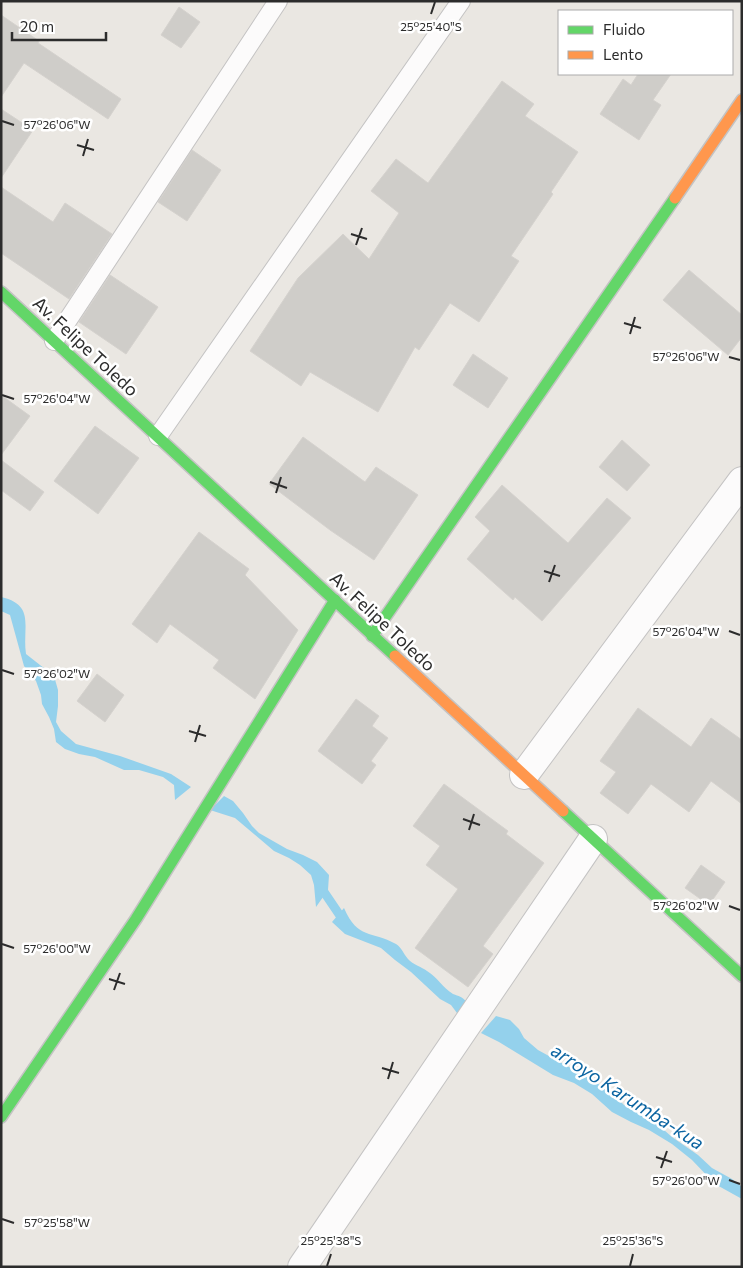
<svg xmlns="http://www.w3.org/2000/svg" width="743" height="1268" viewBox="0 0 743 1268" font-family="Commissioner,sans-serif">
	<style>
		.water { fill: #94d1ec }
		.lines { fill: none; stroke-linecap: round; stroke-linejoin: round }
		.stream { stroke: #94d1ec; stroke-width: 9 }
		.building { fill: #cfcdc9; stroke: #d5d2ce }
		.lane-casing { stroke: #c4c3c3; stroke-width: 20 }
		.street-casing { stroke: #c4c3c3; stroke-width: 30 }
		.fast-casing { stroke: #c4c3c3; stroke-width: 14 }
		.slow-casing { stroke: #c4c3c3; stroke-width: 14 }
		.lane { stroke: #fcfbfb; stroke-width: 18 }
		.street { stroke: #fcfbfb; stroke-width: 28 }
		.fast { stroke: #63d668; stroke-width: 11 }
		.slow { stroke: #ff974d; stroke-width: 11 }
		.ticks { fill: none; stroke: #2c2c2c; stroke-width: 2 }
		.labels { text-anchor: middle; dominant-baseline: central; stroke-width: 5; stroke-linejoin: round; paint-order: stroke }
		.street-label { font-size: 18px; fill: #2c2c2c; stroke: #fff }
		.water-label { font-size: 19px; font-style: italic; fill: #0b64a1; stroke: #fff }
		.ticks-label { font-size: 12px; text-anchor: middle; fill: #2c2c2c; stroke: #fff; stroke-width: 5; stroke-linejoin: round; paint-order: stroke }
	</style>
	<rect width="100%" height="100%" fill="#eae7e2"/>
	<g class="water">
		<path d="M1 597C36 605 22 627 26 654L54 676 58 690V706L56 722 61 731 76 744 120 756 171 774 191 787 175 800 174 785 163 777 139 770H124L95 757 79 754 65 749 56 742 54 729 49 717 42 704 41 695 36 681 24 666 10 615 1 611Z"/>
		<polygon points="224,796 233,801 243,813 252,826 259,833 287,849 303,855 317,862 329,875 328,890 316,907 314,885 311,875 300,865 289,858 274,851 235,818 210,810"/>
		<path d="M344 908C358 940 371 930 396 944 402 948 403 953 408 959 412 964 422 967 427 971 437 977 443 988 453 994 459 996 462 997 466 1001L457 1013 451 1005 440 999 411 972 395 960 381 948 345 934 332 922Z"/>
		<polygon points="496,1016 510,1020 519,1029 524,1038 538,1050 589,1078 611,1092 624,1105 648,1116 672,1137 698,1155 712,1168 732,1179 742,1187 742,1199 715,1184 692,1160 672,1144 649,1130 631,1122 612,1112 592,1094 574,1083 553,1075 499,1042 481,1033"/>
	</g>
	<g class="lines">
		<polyline class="stream" points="321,884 322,889 345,923"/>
	</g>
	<g class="building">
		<polygon points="179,7 200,22 181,48 161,35"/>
		<polygon points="1,15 39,41 38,43 121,99 108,119 24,63 1,97"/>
		<polygon points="638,74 671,74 653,100 661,105 639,140 600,114 623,79 631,85"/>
		<polygon points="502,81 534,104 525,116 578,152 551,192 553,194 511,256 519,261 479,322 450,303 419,350 415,347 378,412 310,372 301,386 250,351 298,278 343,234 369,259 399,213 371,191 396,159 428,183"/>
		<polygon points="1,109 33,130 1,178"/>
		<polygon points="192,150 221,170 187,221 158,202"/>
		<polygon points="1,187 53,222 65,203 112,234 69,299 1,253"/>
		<polygon points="689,270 742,315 742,337 728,355 663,300"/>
		<polygon points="110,275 158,307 126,354 79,322"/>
		<polygon points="473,354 508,378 488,408 453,385"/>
		<polygon points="1,395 30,416 1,455"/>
		<polygon points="95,426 139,458 98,514 54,481"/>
		<polygon points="303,437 365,482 376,467 418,495 374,560 330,530 269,484"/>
		<polygon points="622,440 650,465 627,491 599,467"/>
		<polygon points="1,460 44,492 30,511 1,490"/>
		<polygon points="502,485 568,543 607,498 631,518 542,621 515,597 513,600 467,559 490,531 475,517"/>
		<polygon points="199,532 249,569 245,575 298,630 255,699 213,668 219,660 170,624 157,643 132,624"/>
		<polygon points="97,674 124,695 105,722 77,701"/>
		<polygon points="356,699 379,716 372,726 388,738 371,761 376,765 362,784 318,751"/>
		<polygon points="638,708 691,747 711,718 742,740 742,804 711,781 689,812 651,784 628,814 600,793 616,772 600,761"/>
		<polygon points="444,784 508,831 506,834 544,863 483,946 493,954 468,987 415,948 458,889 426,865 440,846 413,826"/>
		<polygon points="701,865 725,882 709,905 685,888"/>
	</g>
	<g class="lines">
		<g class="lane-casing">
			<g id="lane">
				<polyline points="54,341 278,1"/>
				<polyline points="158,436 461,1"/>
			</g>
		</g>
		<g class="street-casing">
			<g id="street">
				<polyline points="524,775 742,481"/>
				<polyline points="302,1267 593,839"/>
			</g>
		</g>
		<g class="fast-casing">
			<g id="fast">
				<polyline points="1,292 395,656"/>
				<polyline points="372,636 675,198"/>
				<polyline points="563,811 742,976"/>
				<polyline points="1,1117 136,919 335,600"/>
			</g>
		</g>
		<g class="slow-casing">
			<g id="slow">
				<polyline points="675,198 742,100"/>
				<polyline points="395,656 563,811"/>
			</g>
		</g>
		<use href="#lane" class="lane"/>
		<use href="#street" class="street"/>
		<use href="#fast" class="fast"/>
		<use href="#slow" class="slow"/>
	</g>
	<path class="ticks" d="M431 14 435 2M2 121 14 125M77 145 94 150M83 156 88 139M351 234 367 239M356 245 362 228M624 323 641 328M630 334 635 317M729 357 740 360M2 395 14 399M270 482 287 488M276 493 281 477M544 571 560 576M549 582 555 565M729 631 740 635M2 670 14 674M189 731 206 736M195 742 200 725M463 819 480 825M469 830 474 814M729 906 740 910M2 944 14 948M109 979 125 984M114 990 120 973M382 1068 399 1073M388 1079 393 1062M656 1157 672 1162M661 1168 667 1151M729 1180 740 1184M2 1219 14 1223M327 1266 331 1254M630 1266 633 1254"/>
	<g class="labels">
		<g class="street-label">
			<text transform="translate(86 346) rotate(43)">Av. Felipe Toledo</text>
			<text transform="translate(383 621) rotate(43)">Av. Felipe Toledo</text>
		</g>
		<g class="water-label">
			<text transform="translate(628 1096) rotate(33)">arroyo Karumba-kua</text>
		</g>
	</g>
	<g class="ticks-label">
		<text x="431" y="31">25°25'40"S</text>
		<text x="57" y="129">57°26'06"W</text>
		<text x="686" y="361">57°26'06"W</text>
		<text x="57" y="403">57°26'04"W</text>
		<text x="686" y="636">57°26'04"W</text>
		<text x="57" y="678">57°26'02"W</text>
		<text x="686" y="910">57°26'02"W</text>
		<text x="57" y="953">57°26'00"W</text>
		<text x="686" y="1185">57°26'00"W</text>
		<text x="57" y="1227">57°25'58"W</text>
		<text x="331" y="1245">25°25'38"S</text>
		<text x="633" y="1245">25°25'36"S</text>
	</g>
	<rect width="743" height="1268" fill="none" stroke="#2c2c2c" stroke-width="5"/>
	<rect x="558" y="10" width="175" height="65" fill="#ffffff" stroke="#ababab"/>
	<rect x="568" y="26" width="25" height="8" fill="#63d668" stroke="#ababab"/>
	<text x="603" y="35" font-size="15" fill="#2c2c2c">Fluido</text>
	<rect x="568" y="51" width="25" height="8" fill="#ff974d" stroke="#ababab"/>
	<text x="603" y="60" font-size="15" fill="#2c2c2c">Lento</text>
	<path d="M12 32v8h94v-8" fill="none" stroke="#2c2c2c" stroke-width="2.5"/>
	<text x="20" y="32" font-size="15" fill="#2c2c2c" stroke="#ffffff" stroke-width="4" paint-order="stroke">20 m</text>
</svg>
